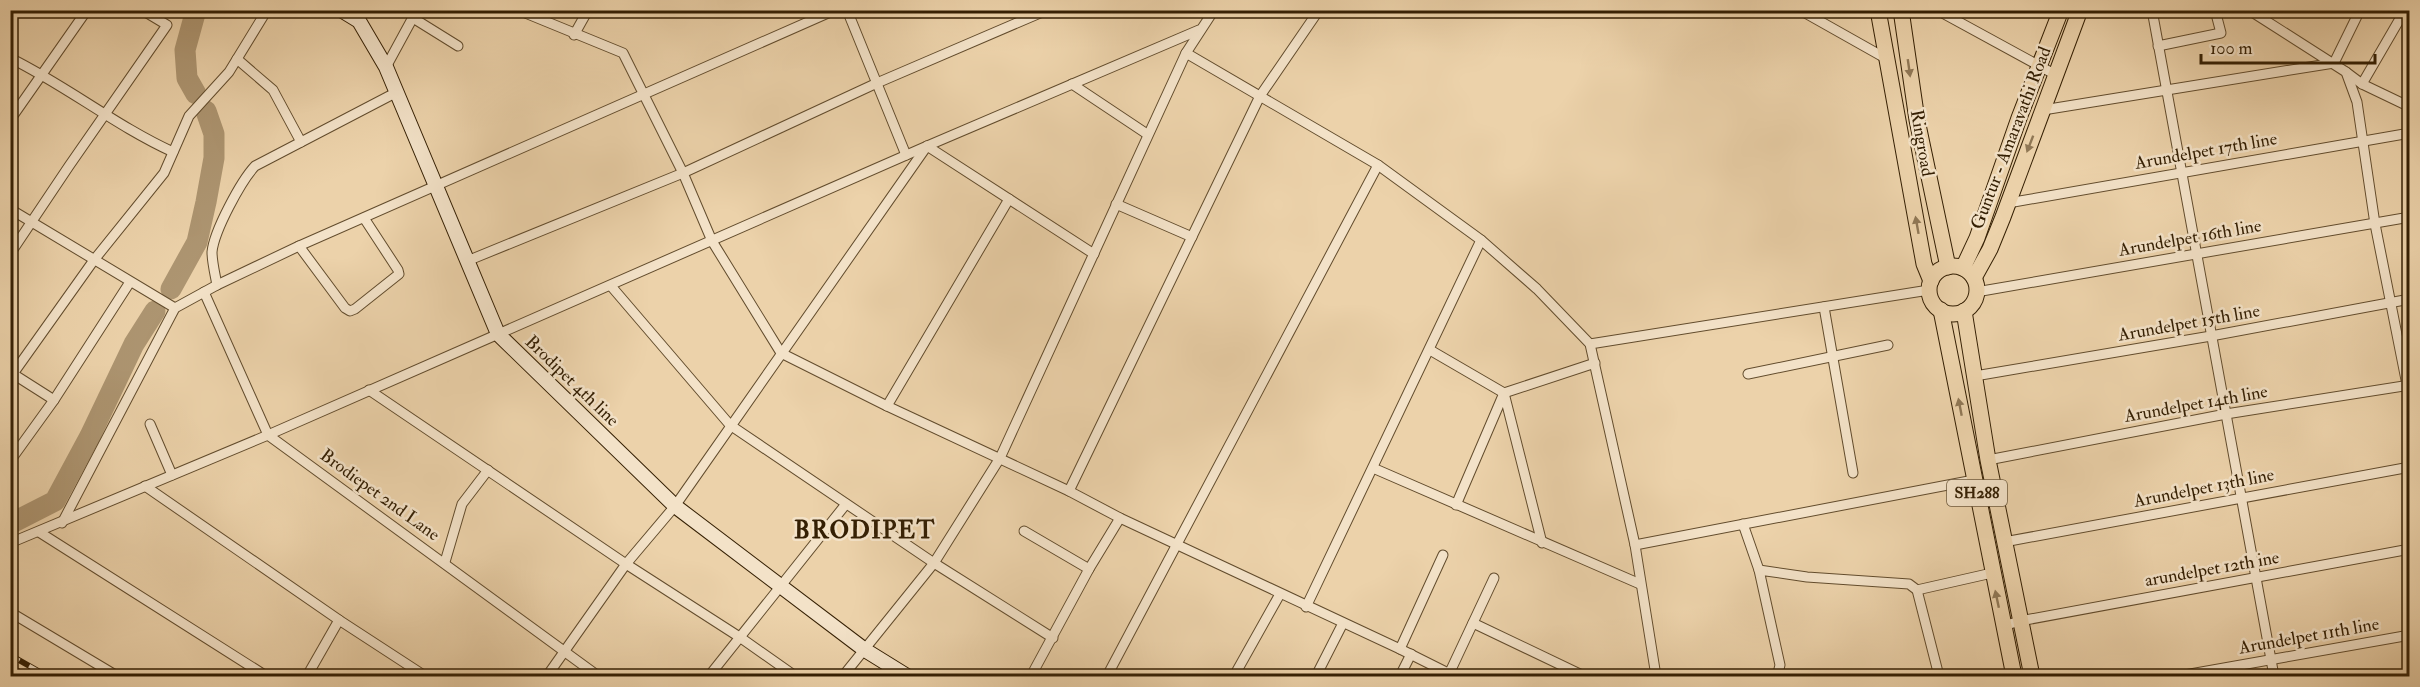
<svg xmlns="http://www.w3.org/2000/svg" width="2420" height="687" viewBox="0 0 2420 687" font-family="'IM FELL Double Pica',serif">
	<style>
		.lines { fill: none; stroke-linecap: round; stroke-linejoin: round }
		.river { stroke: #ad9571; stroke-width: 21 }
		.street-casing { stroke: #624c2d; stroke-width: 11 }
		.secondary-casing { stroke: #341f03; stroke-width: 16 }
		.primary-casing { stroke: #341f03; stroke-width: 17 }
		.street { stroke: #f3e2c8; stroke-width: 9 }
		.secondary { stroke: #f3e2c8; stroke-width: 14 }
		.primary { stroke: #ecd2aa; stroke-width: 15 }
		.rail-casing { stroke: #341f03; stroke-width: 6 }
		.rail { stroke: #f3e2c8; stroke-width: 4; stroke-dasharray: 11; stroke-linecap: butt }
		.oneway { fill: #907856 }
		.labels { text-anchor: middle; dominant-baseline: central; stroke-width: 5; stroke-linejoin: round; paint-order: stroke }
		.shield { fill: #f3e2c8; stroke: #6d5a3e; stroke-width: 1.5 }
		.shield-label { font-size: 16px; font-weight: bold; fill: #341f03 }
		.street-label { font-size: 18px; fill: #341f03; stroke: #f3e2c8 }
		.district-label { font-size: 24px; font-weight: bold; letter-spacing: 1.5px; fill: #341f03; stroke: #f3e2c8 }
	</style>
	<rect width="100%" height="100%" fill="#ecd2aa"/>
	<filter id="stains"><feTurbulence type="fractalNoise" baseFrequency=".00333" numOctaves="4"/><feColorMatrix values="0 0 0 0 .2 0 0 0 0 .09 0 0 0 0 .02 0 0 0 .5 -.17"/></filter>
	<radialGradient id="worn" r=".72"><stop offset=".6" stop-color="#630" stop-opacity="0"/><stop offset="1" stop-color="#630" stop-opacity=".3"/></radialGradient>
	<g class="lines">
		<g class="river">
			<polyline points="196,10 185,50 187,78 196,94"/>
			<polyline points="171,289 197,242 206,202 214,158 214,134 206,111"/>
			<polyline points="10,524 55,501 90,436 134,344 155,311"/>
		</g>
		<g class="street-casing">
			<g id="street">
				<polyline points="518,10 623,53 683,173 712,241 781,353 887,406 1069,491 1120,518 1400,649 1454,676"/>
				<polyline points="847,10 906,155"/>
				<polyline points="1800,10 1887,59"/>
				<polyline points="1937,10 2056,75"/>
				<polyline points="2152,10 2274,676"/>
				<polyline points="2249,10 2346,72 2357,102 2375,224 2410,400"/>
				<polyline points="413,18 458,46"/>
				<polyline points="574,35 588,10"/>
				<polyline points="2158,46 2221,33 2215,10"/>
				<polyline points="1186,53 1378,165 1481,240 1537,289 1590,344 1635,545 1656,676"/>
				<path d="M10 58C67 86 116 126 173 152"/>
				<polyline points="237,59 273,90 301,142"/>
				<polyline points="386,67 417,10"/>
				<polyline points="2346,72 2362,84 2410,107"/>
				<polyline points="1072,84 1147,134"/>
				<polyline points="2362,84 2405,10"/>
				<polyline points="2043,110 2334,63 2360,10"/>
				<polyline points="10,120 87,10"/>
				<polyline points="2008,203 2410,133"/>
				<polyline points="1116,204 1192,237"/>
				<polyline points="10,209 175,308"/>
				<polyline points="299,246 345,308 350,311 355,309 399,274 398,270 364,218"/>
				<polyline points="10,254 69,166 167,25 142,10"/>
				<polyline points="467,261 683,173 877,83 1047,10"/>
				<path d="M217 285C215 274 212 262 212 252 214 231 241 181 255 166L397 92"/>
				<polyline points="611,286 730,425 934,563 1053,638"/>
				<polyline points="204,292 268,435 598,676"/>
				<polyline points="1976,292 2410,217"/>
				<polyline points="1824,307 1853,473"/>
				<polyline points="1590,344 1929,290"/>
				<polyline points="1430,350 1504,393 1595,363"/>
				<polyline points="10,372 54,400"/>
				<polyline points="1748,374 1888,345"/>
				<polyline points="1975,376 2211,336 2410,299"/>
				<polyline points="10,378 94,260 164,173 189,116 229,72 267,10"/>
				<polyline points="369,390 626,564 741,638 795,676"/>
				<polyline points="887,406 1009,199"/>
				<polyline points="150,424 172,475"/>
				<polyline points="1988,460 2226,414 2410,385"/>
				<polyline points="10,461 54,400 130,282"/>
				<polyline points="1373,468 1640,584"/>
				<polyline points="145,486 339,620 425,676"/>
				<polyline points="1069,491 1260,96 1319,10"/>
				<polyline points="1456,505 1504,393 1542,543"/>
				<polyline points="62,523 175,308 217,285 299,246 835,10"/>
				<polyline points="1743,524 1759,570"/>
				<polyline points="1024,531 1089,569"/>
				<polyline points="39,532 266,676"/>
				<polyline points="2004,542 2410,467"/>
				<polyline points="10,543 268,435 927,146 1199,30"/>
				<polyline points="1635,545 1974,480"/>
				<polyline points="445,562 462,504 488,470"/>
				<polyline points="1917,590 1939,676"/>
				<polyline points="1306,607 1481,240"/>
				<polyline points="10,612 117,676"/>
				<polyline points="1473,623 1584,676"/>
				<polyline points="2003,626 2020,621 2410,549"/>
				<polyline points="1400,649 1443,555"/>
				<polyline points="1449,674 1494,578"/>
				<polyline points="307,676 339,620"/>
				<polyline points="547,676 626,564 675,506 927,146 1094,254"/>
				<polyline points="709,676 846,504"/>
				<polyline points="843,676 934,563 1000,458 1186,53 1214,10"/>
				<polyline points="1031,676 1089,569 1120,518"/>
				<polyline points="1107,676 1378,165"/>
				<polyline points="1234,676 1280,594"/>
				<polyline points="1316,676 1343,623"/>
				<polyline points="1400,676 1411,654"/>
				<polyline points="1774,676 1778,673 1780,665 1759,570 1807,577 1909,584 1917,590 1992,573"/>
				<polyline points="2179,676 2410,635"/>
			</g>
		</g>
		<g class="secondary-casing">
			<polyline id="secondary" points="341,10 359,21 386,67 498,334 675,506 865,650 907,676"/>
		</g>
		<g class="primary-casing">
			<g id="primary">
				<polyline points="1878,10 1924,264 1931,281"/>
				<polyline points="1901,10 1917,120 1948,267"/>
				<circle cx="1953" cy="290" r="24"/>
				<polyline points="1963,268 1977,238 2019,118 2061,10"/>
				<polyline points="1974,278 1990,249 2003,217 2080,10"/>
				<polyline points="1941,310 2014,676"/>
				<polyline points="1964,311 1988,460 2032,676"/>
			</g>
		</g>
		<use href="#street" class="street"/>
		<use href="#secondary" class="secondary"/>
		<use href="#primary" class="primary"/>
		<g class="rail-casing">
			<g id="rail">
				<polyline points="10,655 47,676"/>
				<polyline points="10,667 27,676"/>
			</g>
		</g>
		<use href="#rail" class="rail"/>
	</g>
	<defs><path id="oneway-solid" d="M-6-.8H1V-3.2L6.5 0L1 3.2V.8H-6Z" transform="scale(1.5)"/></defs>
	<g class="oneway">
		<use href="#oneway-solid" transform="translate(1909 68) rotate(82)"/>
		<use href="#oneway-solid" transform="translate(2030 144) rotate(111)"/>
		<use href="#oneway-solid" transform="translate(1917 225) rotate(-100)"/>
		<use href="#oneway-solid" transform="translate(1960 407) rotate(-101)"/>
		<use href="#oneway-solid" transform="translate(1997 599) rotate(-102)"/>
	</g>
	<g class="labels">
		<rect class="shield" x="1947" y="480" width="60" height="26" rx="4.5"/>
		<g class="shield-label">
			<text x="1977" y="493">SH288</text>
		</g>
		<g class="street-label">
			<text transform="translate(2011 138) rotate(-69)">Guntur - Amaravathi Road</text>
			<text transform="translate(1922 143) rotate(80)">Ringroad</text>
			<text transform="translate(2206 151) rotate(-10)">Arundelpet 17th line</text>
			<text transform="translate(2190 238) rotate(-10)">Arundelpet 16th line</text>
			<text transform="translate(2189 323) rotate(-10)">Arundelpet 15th line</text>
			<text transform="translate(572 381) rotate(44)">Brodipet 4th line</text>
			<text transform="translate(2196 404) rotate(-10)">Arundelpet 14th line</text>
			<text transform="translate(2204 488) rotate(-11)">Arundelpet 13th line</text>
			<text transform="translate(380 495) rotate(36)">Brodiepet 2nd Lane</text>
			<text transform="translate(2212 569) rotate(-10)">arundelpet 12th ine</text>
			<text transform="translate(2309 636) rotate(-10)">Arundelpet 11th line</text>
		</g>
		<g class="district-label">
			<text x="865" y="530">BRODIPET</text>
		</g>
	</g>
	<rect width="2420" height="687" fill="none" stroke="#ecd2aa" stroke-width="36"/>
	<rect x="12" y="12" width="2396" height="663" fill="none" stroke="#341f03" stroke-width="3"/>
	<rect x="18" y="18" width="2384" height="651" fill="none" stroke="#341f03" stroke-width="1.5"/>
	<path d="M2201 54v9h174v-9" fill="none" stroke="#341f03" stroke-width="3"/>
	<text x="2210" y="54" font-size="18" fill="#341f03" stroke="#f3e2c8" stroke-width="4.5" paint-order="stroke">100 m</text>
	<rect width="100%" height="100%" filter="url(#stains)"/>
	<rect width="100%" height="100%" fill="url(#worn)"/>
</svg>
